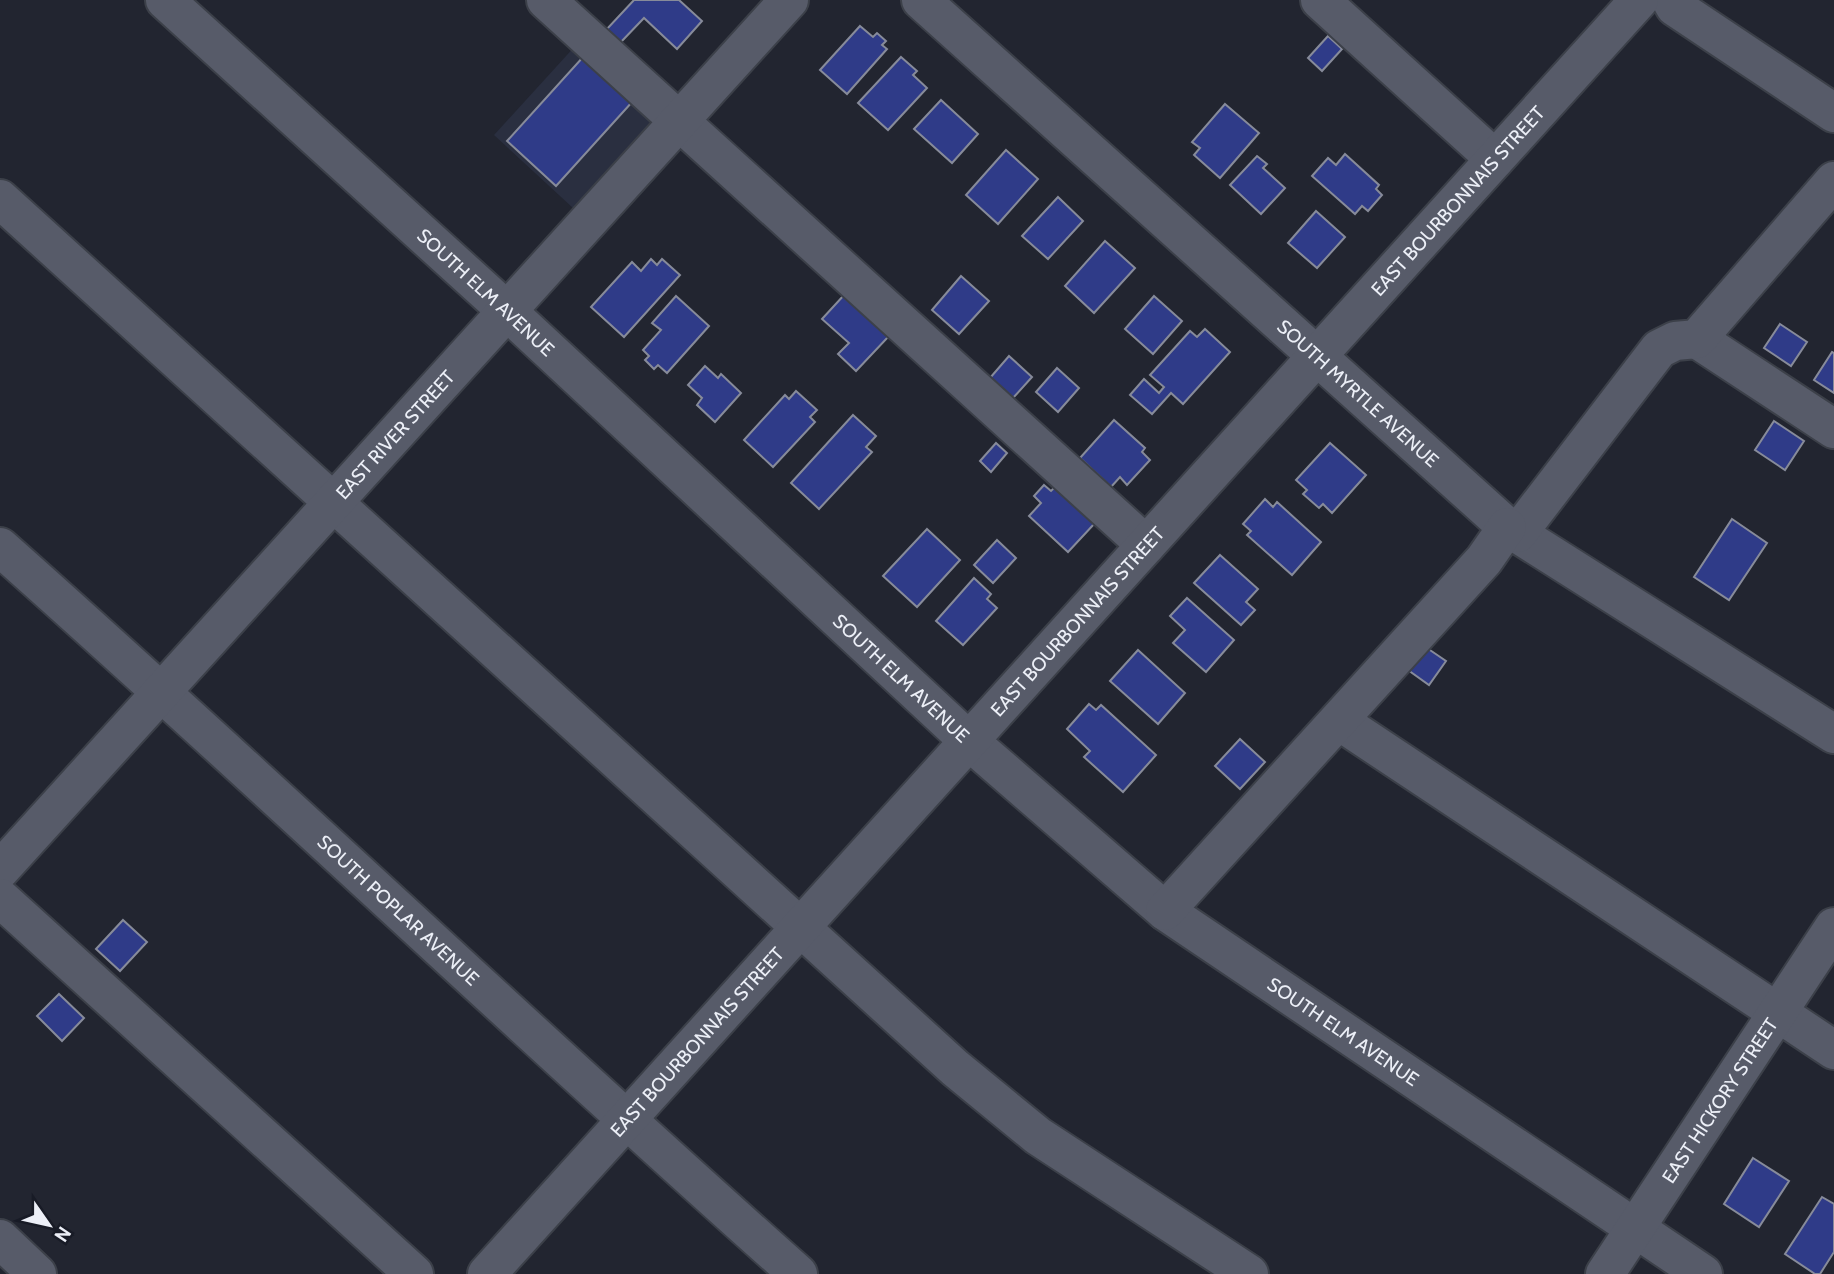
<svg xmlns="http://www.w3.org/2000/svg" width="1834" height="1274" viewBox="0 0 1834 1274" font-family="Cabin,sans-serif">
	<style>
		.built { fill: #2a2f40 }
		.building { fill: #2f3b88; stroke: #878b9a; stroke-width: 2 }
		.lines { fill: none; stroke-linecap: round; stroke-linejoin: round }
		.minor-casing { stroke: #3c4049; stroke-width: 42 }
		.minor { stroke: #575b69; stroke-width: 38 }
		.labels { text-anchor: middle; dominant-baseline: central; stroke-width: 5; stroke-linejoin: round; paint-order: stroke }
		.street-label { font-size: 19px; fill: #eceff7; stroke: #181b26 }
	</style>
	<rect width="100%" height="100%" fill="#222530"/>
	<polygon class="built" points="577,44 657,117 573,208 494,135"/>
	<g class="building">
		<polygon points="634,0 679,0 702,21 677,49 644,18 620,43 606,30"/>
		<polygon points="860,26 873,37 877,33 886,41 882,45 887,49 847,94 820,70"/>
		<polygon points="1328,36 1342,49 1322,71 1308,58"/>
		<polygon points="584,56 633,101 556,186 507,141"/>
		<polygon points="901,57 917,71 913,75 927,88 888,130 858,103"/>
		<polygon points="941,100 978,134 952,163 914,129"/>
		<polygon points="1225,104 1259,133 1220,178 1194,155 1200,148 1192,142"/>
		<polygon points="1006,150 1038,179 998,224 966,195"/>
		<polygon points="1345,154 1379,185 1376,189 1382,195 1368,211 1362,206 1355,214 1312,176 1328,158 1336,165"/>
		<polygon points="1257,156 1267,164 1263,168 1285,188 1261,214 1230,185"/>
		<polygon points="1058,197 1083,221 1048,259 1022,236"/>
		<polygon points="1316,211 1345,237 1317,268 1288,243"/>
		<polygon points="1105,241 1135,268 1094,313 1065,286"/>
		<polygon points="651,259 657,265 662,259 680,275 624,337 591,307 632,262 641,271"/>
		<polygon points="961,276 989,301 959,334 932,310"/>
		<polygon points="845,294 889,336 856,371 838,354 849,343 822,319"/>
		<polygon points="676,296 709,326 667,373 658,365 654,369 645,360 649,356 643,350 661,330 652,323"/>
		<polygon points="1154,296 1182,321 1153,354 1125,329"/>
		<polygon points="1780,324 1807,342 1791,366 1764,348"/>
		<polygon points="1205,329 1230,352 1183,404 1171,393 1152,414 1130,395 1144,379 1159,393 1164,387 1150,375 1190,331 1197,337"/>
		<polygon points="1832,352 1834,353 1834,393 1814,380"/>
		<polygon points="1009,356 1032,377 1013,398 990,378"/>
		<polygon points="705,366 718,378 721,374 741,393 715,422 697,405 702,398 688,385"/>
		<polygon points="1057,368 1079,388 1058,412 1036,392"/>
		<polygon points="796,391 817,410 810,417 815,422 773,467 744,440 785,395 789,399"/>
		<polygon points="853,415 876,436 866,447 872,452 819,509 791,483"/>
		<polygon points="1114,420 1145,448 1142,452 1150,460 1127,485 1120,477 1111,487 1080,458"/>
		<polygon points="1774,421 1804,441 1785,470 1755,450"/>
		<polygon points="996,443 1007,453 991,472 980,461"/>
		<polygon points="1330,443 1366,475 1332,513 1323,504 1319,508 1303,494 1307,490 1296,480"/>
		<polygon points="1044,485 1051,491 1055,487 1095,523 1068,552 1029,516 1041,503 1034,496"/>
		<polygon points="1265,499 1273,507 1277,502 1321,542 1292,575 1247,535 1251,531 1243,524"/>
		<polygon points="1732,519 1767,543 1729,600 1694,577"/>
		<polygon points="927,529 960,560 917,607 883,576"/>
		<polygon points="997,540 1016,558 993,583 974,565"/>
		<polygon points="1220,555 1258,589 1246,602 1255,610 1241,625 1194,583"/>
		<polygon points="974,578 991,594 987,599 997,608 963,645 936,621"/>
		<polygon points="1187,598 1234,640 1206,672 1173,643 1185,630 1170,616"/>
		<polygon points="1424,646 1446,661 1429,685 1408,670"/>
		<polygon points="1138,650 1185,693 1158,724 1110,681"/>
		<polygon points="1089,704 1096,710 1101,705 1156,755 1123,792 1084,757 1090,751 1067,729"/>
		<polygon points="1240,739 1265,762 1240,789 1215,766"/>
		<polygon points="123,920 147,942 120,971 96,949"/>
		<polygon points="59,994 84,1018 62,1041 37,1016"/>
		<polygon points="1753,1158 1789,1181 1759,1227 1724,1204"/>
		<polygon points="1822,1197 1834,1204 1834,1252 1820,1274 1815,1274 1785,1254"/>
	</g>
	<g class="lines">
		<g class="minor-casing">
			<g id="minor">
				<path id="s1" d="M165 0 507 311 969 741 1165 911 1703 1274"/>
				<polyline points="546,0 1146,545"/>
				<path id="s2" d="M921 0 1507 527 1834 734"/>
				<polyline points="1320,0 1495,159"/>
				<polyline points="1671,0 1675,7 1834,113"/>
				<polyline points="0,199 955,1068 1038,1136 1249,1274"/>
				<polyline points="1697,339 1834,429"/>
				<polyline points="1518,533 1659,349 1675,341 1697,339 1834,181"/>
				<path id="s3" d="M0 547C269 786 529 1035 798 1274"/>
				<polyline points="1339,721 1834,1050"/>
				<path id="s4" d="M0 870 789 0"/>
				<polyline points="0,898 414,1274"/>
				<polyline points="1165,911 1484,560 1507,527"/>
				<polyline points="0,1239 37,1274"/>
				<path id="s5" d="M487 1274 1639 0"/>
				<path id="s6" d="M1605 1274 1834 927"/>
			</g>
		</g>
		<use href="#minor" class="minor"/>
	</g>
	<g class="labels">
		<g class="street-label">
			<text stroke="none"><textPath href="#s5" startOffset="1447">EAST BOURBONNAIS STREET</textPath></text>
			<text stroke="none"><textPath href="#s1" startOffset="434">SOUTH ELM AVENUE</textPath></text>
			<text stroke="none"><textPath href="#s2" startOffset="588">SOUTH MYRTLE AVENUE</textPath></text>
			<text stroke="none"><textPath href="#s4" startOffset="588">EAST RIVER STREET</textPath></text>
			<text stroke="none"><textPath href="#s5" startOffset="880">EAST BOURBONNAIS STREET</textPath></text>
			<text stroke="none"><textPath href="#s1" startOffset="1001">SOUTH ELM AVENUE</textPath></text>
			<text stroke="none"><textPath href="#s3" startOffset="539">SOUTH POPLAR AVENUE</textPath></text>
			<text stroke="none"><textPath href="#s1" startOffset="1568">SOUTH ELM AVENUE</textPath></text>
			<text stroke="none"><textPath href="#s5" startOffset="313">EAST BOURBONNAIS STREET</textPath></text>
			<text stroke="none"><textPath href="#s6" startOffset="208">EAST HICKORY STREET</textPath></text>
		</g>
	</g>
	<g transform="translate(49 1225) rotate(124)" stroke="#181b26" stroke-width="5" paint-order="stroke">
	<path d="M0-5L12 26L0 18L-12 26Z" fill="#eceff7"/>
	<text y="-10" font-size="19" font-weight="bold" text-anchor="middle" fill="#eceff7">N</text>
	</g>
</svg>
